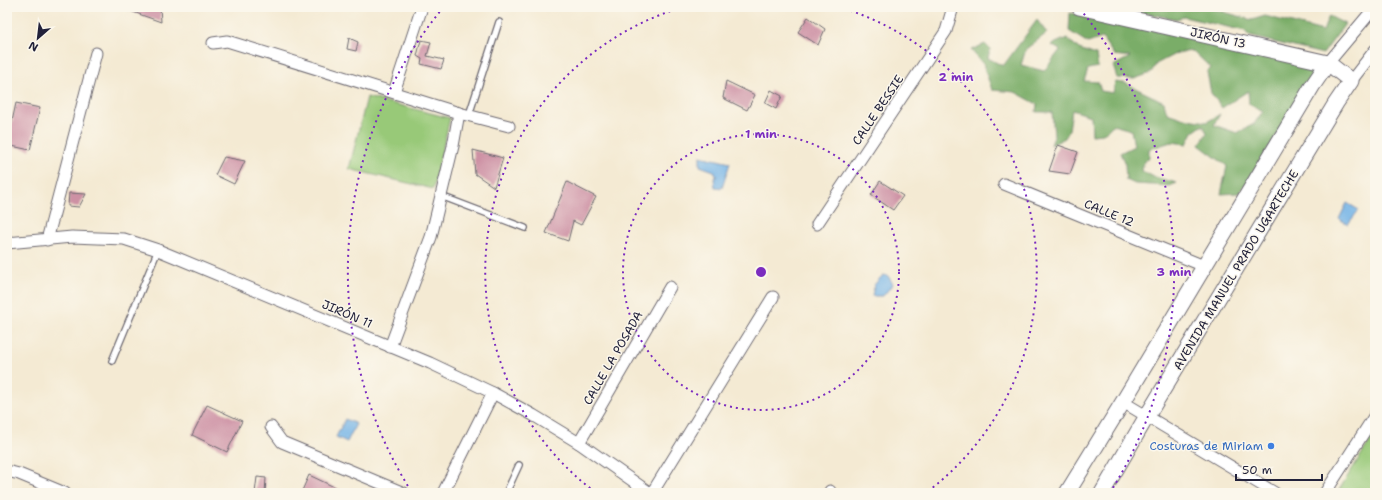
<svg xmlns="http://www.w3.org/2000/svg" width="1382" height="500" viewBox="0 0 1382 500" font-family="'Shantell Sans',sans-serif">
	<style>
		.green { fill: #98c978; stroke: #5d765a }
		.forest { fill: #7aad68; stroke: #4e6852 }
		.water { fill: #72b2e6; stroke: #4a6a90 }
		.building { fill: #cd91a4 }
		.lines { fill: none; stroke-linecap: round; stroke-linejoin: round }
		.lane-casing { stroke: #6c6870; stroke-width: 8 }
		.street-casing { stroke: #6c6870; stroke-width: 13 }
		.secondary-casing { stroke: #6c6870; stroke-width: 17 }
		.path { stroke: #6c6870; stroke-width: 2; stroke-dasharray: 1 3; stroke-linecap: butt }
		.lane { stroke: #fff; stroke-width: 5.5 }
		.street { stroke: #fff; stroke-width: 11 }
		.secondary { stroke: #fff; stroke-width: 15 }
		.ring { fill: none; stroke: #7b2cbf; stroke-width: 2; stroke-dasharray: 2 4 }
		.shop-dot { fill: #3f7fe0; stroke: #fbf7ec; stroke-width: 1.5 }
		.labels { text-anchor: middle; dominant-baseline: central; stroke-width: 3; stroke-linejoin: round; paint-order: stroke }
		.street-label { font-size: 12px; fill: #22223b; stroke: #fbf7ec }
		.shop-label { font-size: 12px; fill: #366cbe; stroke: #fbf7ec; text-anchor: end }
		.centre { fill: #7b2cbf; stroke: #fbf7ec; stroke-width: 2 }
		.ring-label { font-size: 12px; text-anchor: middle; font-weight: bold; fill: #7b2cbf; stroke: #fbf7ec; stroke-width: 3; stroke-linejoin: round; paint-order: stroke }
	</style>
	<rect width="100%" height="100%" fill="#fbf7ec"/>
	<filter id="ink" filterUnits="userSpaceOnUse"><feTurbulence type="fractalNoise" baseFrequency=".025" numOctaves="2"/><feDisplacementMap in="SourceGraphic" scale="8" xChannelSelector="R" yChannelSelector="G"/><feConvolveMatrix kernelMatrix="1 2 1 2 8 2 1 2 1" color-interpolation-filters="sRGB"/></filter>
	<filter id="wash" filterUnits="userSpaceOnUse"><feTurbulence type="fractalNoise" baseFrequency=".012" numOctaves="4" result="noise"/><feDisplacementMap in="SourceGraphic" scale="16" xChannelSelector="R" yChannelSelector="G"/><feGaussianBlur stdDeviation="0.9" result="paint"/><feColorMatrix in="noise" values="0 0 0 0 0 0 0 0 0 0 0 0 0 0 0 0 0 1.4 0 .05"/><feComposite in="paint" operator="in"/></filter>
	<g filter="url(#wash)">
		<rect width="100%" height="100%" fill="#f4ead3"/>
		<g class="green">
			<polygon points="367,97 450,118 433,189 349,169"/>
			<polygon points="1375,433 1375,493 1337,493"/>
		</g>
		<g class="forest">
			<polygon points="1123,7 1207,7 1252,20 1265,16 1323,31 1329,16 1345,24 1323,54 1249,36 1245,31 1184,17 1176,19 1122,9"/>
			<polygon points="1070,13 1229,45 1320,67 1240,193 1221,194 1227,166 1199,145 1207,133 1203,125 1193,132 1187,144 1171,142 1149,149 1149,157 1144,161 1142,171 1154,177 1177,183 1170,186 1135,184 1126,180 1125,164 1120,153 1134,146 1131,130 1113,125 1103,134 1092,135 1091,116 1072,110 1069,130 1065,138 1051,145 1054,136 1052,112 1036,112 1037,104 1015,92 992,90 983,64 971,50 985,44 990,49 988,58 1003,66 1037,20 1047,33 1026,49 1021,65 1044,71 1060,50 1051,45 1067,38 1079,49 1096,55 1098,67 1088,69 1084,81 1098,82 1101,91 1113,93 1115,82 1125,83 1164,102 1167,113 1182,118 1207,122 1220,114 1214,125 1237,133 1254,124 1263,111 1249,104 1248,91 1222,108 1211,93 1207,72 1211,68 1193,51 1177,53 1156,64 1151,73 1134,79 1117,78 1113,66 1130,57 1114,55 1102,38 1088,43 1069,31"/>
		</g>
		<g class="water">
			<polygon points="700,156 730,163 722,188 715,187 714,178 717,176 714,171 700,166"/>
			<polygon points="1347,203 1359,210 1348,224 1339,219"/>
			<polygon points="883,275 888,276 893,284 883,296 872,296 874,285"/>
			<polygon points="345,419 356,424 347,442 336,437"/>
		</g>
		<g id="blocks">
			<g class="building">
				<polygon points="122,7 160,7 161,22 122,8"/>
				<polygon points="808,17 825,29 818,45 798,32"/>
				<polygon points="349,38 358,42 356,51 347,49"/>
				<polygon points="421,40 431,42 427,56 444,60 441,69 421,64 422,59 417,56"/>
				<polygon points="726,81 755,95 747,110 723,98"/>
				<polygon points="771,90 782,96 776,109 765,103"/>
				<polygon points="16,103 40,108 30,150 7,145"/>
				<polygon points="1058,145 1078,152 1070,174 1049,171"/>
				<polygon points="473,150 503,158 494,187 475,174"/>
				<polygon points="224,157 245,161 234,184 215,175"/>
				<polygon points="880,181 903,196 893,210 871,195"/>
				<polygon points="567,182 596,197 581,225 573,221 568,241 546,233"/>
				<polygon points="69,193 86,194 79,207 68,206"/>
				<polygon points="207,405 242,421 227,452 192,435"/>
				<polygon points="309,475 347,493 301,493"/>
				<polygon points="257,477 266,478 265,493 255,493"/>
			</g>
		</g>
	</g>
	<g filter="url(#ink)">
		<use href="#blocks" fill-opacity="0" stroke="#6c6870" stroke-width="1"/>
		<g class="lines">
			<g class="lane-casing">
				<g id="lane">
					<polyline points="469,115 499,22"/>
					<polyline points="441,196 525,228"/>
					<polyline points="112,361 158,250"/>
					<polyline points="506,493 519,465"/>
				</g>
			</g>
			<g class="street-casing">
				<g id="street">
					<polyline points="213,43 227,41 459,113 509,126"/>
					<polyline points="1328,63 1375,7"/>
					<polyline points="1351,81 1375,50"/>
					<polyline points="394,92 422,7"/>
					<polyline points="1004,184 1204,266"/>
					<polyline points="817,224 946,31 953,7"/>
					<polyline points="47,240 96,53"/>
					<polyline points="7,243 72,237 124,239 158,250 430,363 493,393 533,415 579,443 650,493"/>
					<polyline points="390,347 431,237 453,146 459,113"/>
					<polyline points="1123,402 1275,493"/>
					<polyline points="271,427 282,442 404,493"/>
					<polyline points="579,443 670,287"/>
					<polyline points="7,471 19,474 65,493"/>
					<polyline points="443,493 493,393"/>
					<polyline points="652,493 773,297"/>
					<polyline points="829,493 830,491"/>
					<polyline points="1325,493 1375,415"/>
				</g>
			</g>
			<g class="secondary-casing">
				<g id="secondary">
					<polyline points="1079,7 1328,63 1351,81 1336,103 1147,416 1102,493"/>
					<polyline points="1067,493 1123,402 1313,85 1328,63"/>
				</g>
			</g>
			<polyline class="path" points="1086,493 1090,488"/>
			<use href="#lane" class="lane"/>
			<use href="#street" class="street"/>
			<use href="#secondary" class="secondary"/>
		</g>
	</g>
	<g class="ring">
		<circle cx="761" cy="272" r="138"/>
		<path d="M595 492A276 276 0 0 1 683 7M839 7A276 276 0 0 1 927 492"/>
		<path d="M411 491A413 413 0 0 1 442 9M1080 9A413 413 0 0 1 1111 491"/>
	</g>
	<circle class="shop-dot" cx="1271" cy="446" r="4"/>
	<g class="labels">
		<g class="street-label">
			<text transform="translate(1218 38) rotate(13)">JIRÓN 13</text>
			<text transform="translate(878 110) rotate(-56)">CALLE BESSIE</text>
			<text transform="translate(1109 213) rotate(22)">CALLE 12</text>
			<text transform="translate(1236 270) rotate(-59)">AVENIDA MANUEL PRADO UGARTECHE</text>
			<text transform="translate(347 314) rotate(23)">JIRÓN 11</text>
			<text transform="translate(613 358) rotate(-60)">CALLE LA POSADA</text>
		</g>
		<g class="shop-label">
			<text x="1263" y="446">Costuras de Miriam</text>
		</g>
	</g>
	<circle cx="761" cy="272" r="6" class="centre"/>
	<g class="ring-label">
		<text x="956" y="81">2 min</text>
		<text x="761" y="138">1 min</text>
		<text x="1174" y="276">3 min</text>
	</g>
	<rect width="1382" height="500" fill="none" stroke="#fbf7ec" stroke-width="24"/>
	<g transform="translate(38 38) rotate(208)" stroke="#fbf7ec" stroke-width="3" paint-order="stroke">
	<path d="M0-3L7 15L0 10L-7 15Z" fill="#22223b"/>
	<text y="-6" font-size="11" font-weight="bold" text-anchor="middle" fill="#22223b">N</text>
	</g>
	<path d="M1236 474v6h86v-6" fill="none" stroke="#22223b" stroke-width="2"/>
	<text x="1242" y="474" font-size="12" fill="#22223b" stroke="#fbf7ec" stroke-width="3" paint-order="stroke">50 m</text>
</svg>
